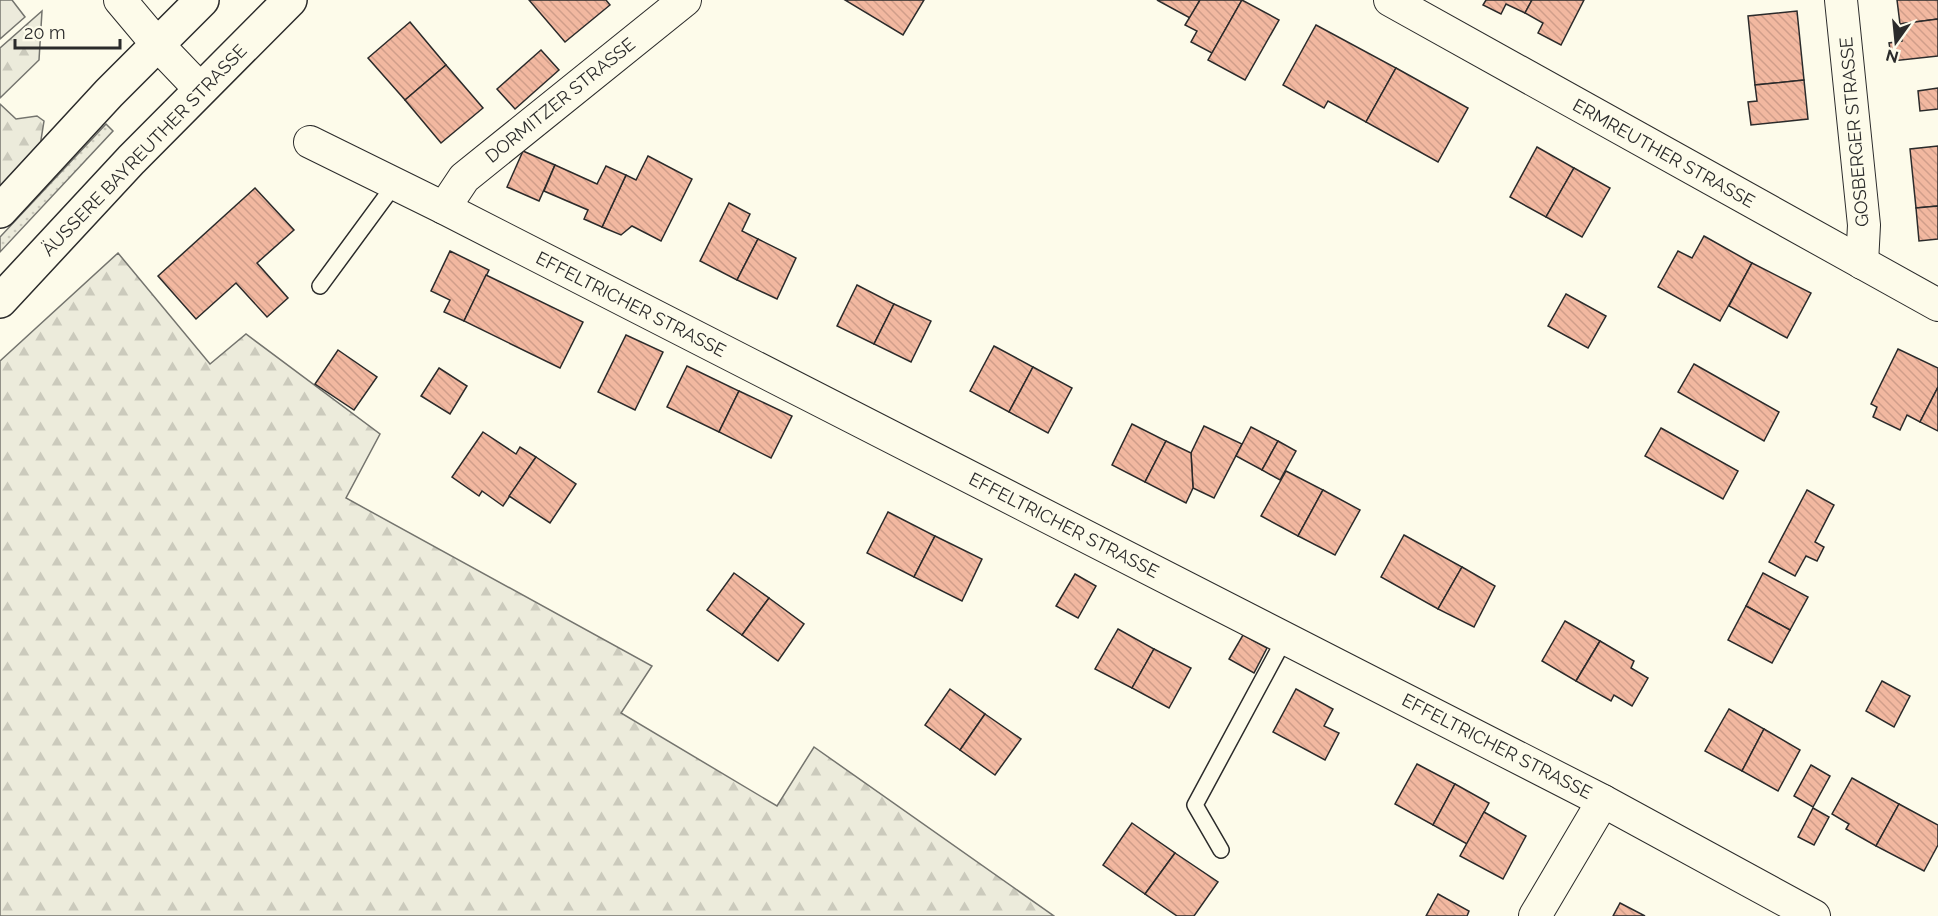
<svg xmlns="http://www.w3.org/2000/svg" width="1938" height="916" viewBox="0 0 1938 916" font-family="Raleway,sans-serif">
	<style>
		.grass { fill: url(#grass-dots); stroke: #74746e; stroke-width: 1.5 }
		.forest { fill: url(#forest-firs); stroke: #74746e; stroke-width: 1.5 }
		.parking { fill: #eceadb; stroke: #74746e; stroke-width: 1.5 }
		.building { fill: url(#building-back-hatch); stroke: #2b2b2b; stroke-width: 1.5 }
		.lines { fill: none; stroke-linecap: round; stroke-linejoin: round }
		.service-casing { stroke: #2b2b2b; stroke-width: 18 }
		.minor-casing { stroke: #2b2b2b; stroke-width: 34 }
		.primary-casing { stroke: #2b2b2b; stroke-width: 36 }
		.service { stroke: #fdfbea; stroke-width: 15 }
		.minor { stroke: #fdfbea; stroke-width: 32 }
		.primary { stroke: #fdfbea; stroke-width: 33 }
		.labels { text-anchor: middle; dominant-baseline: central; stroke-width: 4.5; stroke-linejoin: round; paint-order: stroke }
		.street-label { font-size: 18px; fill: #2b2b2b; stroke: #fdfbea }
	</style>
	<defs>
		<pattern id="grass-dots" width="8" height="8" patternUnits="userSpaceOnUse" patternTransform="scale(1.5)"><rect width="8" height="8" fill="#ecebdb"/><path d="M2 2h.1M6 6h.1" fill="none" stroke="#cbcabc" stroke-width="1.8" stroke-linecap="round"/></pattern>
		<pattern id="forest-firs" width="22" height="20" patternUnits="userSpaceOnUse" patternTransform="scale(1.5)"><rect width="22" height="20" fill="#ecebdb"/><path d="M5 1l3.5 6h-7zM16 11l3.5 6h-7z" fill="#cbcabc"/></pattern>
		<pattern id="building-back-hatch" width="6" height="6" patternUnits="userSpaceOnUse" patternTransform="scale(1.5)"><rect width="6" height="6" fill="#f2b8a0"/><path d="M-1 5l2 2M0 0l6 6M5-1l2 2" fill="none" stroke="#d09e8a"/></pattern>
	</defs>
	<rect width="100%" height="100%" fill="#fdfbea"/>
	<polygon class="grass" points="106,124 113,131 0,252 0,237"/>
	<g class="forest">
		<polygon points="42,11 39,60 0,98 0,48"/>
		<polygon points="0,104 16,119 37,116 44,121 40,146 0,188"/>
		<polygon points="118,253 210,364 246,334 380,434 346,498 652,666 621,713 777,806 814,747 1054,916 0,916 0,361"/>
	</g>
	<polygon class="parking" points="0,0 12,0 25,17 0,39"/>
	<g class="building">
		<polygon points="529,0 606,0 610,5 565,42"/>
		<polygon points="845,0 924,0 903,35"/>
		<polygon points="1157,0 1200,0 1190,18"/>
		<polygon points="1200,0 1242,0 1212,53 1191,42 1197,31 1185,25"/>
		<polygon points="1242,0 1279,20 1245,80 1208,60"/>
		<polygon points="1486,0 1532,0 1525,13 1506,4 1501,14 1483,5"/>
		<polygon points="1532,0 1584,0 1561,45 1538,33 1543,23 1525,13"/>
		<polygon points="1897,0 1938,0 1938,19 1900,24"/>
		<polygon points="1797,11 1804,80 1755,85 1748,16"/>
		<polygon points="1938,19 1938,56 1892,61 1889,43 1902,41 1900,24"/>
		<polygon points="410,22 446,65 405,100 368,58"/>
		<polygon points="1316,25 1396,68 1366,122 1328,101 1324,108 1283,85"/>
		<polygon points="541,50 559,70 515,109 497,89"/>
		<polygon points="446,65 483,108 441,143 405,100"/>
		<polygon points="1396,68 1468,108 1438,162 1366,122"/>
		<polygon points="1804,80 1808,119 1751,125 1748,102 1757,101 1755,85"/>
		<polygon points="1938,88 1938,109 1920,111 1918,91"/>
		<polygon points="1938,146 1938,206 1916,208 1910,149"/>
		<polygon points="1537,147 1574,168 1546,217 1510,197"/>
		<polygon points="523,151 555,165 539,201 507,187"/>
		<polygon points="648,156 692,179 661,241 632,226 621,235 602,227 626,175 636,180"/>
		<polygon points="555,165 597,184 606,166 626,175 602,227 584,219 588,210 544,191"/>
		<polygon points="1574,168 1610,188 1582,237 1546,217"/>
		<polygon points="255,188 294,230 257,263 288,298 267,317 236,283 196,319 158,276"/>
		<polygon points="729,203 750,214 742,231 758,239 737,280 700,261"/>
		<polygon points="1938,206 1938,239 1919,241 1916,208"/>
		<polygon points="1704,236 1752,263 1720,321 1658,287 1678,251 1692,258"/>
		<polygon points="758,239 796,258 777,299 737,280"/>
		<polygon points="450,251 489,270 464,321 444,312 450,300 431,291"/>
		<polygon points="1752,263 1811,293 1787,338 1729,306"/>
		<polygon points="486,275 583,322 560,368 464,321"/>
		<polygon points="857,285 894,304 874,344 837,326"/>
		<polygon points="1566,294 1606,316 1588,348 1548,326"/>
		<polygon points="894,304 931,321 911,362 874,344"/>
		<polygon points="626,335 663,352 635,410 598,392"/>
		<polygon points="994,346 1033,367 1009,412 970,391"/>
		<polygon points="1898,349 1938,368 1938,387 1920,422 1907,415 1900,430 1873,417 1877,407 1871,404"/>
		<polygon points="338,350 377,377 354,410 315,384"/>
		<polygon points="1694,364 1779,412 1764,441 1678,392"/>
		<polygon points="687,366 739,391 719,432 667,407"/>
		<polygon points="1033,367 1072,388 1048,433 1009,412"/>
		<polygon points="439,368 467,386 450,414 421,396"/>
		<polygon points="1938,387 1938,431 1920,422"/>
		<polygon points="739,391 792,416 771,458 719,432"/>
		<polygon points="1132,424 1166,441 1145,482 1112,465"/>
		<polygon points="1204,426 1242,444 1214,498 1193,488 1191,453"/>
		<polygon points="1251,427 1278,441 1262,470 1236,456"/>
		<polygon points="1661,428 1738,471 1723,499 1645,456"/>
		<polygon points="483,432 516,454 520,447 536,457 503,506 482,491 479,496 452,477"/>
		<polygon points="1166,441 1191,453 1193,488 1186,503 1145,482"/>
		<polygon points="1278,441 1296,451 1280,480 1262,470"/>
		<polygon points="536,457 576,484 550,523 509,496"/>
		<polygon points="1286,471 1323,490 1298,536 1261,516"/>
		<polygon points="1323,490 1360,510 1335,555 1298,536"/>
		<polygon points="1807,490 1834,505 1815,542 1824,547 1817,561 1806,556 1795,576 1769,562"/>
		<polygon points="888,512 935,536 914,577 867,553"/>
		<polygon points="1404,535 1462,567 1438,609 1381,577"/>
		<polygon points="935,536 982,559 962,601 914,577"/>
		<polygon points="1462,567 1495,586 1474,627 1438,609"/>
		<polygon points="734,573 769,598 742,635 707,610"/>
		<polygon points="1763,573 1808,597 1790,630 1746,606"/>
		<polygon points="1075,574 1096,586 1078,618 1056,606"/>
		<polygon points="769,598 804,624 778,661 742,635"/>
		<polygon points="1746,606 1790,630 1772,663 1728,640"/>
		<polygon points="1565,621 1600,641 1576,681 1542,661"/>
		<polygon points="1118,629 1154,649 1132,688 1095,669"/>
		<polygon points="1243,635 1267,648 1254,673 1229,659"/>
		<polygon points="1600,641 1634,661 1631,668 1648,678 1632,706 1614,695 1611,701 1576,681"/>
		<polygon points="1154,649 1191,668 1169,708 1132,688"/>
		<polygon points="1882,681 1910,696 1894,727 1866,711"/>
		<polygon points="950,689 985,714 960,750 925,725"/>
		<polygon points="1296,689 1333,709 1324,726 1339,733 1325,760 1273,732"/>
		<polygon points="1729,709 1764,729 1742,771 1705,751"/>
		<polygon points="985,714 1021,739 995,775 960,750"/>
		<polygon points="1764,729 1800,750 1778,791 1742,771"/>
		<polygon points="1417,764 1455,784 1433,825 1395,804"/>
		<polygon points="1811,765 1830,776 1813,807 1794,796"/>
		<polygon points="1852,778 1899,804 1876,846 1846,829 1849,824 1832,814"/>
		<polygon points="1455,784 1489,803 1467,844 1433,825"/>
		<polygon points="1899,804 1938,825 1938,845 1924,871 1876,846"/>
		<polygon points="1813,808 1829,817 1814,845 1798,837"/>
		<polygon points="1484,812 1526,836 1503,879 1460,856"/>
		<polygon points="1132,823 1175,853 1145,894 1103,865"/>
		<polygon points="1175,853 1218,882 1194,916 1177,916 1145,894"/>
		<polygon points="1438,894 1469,911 1467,916 1426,916"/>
		<polygon points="1620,903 1645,916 1613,916"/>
	</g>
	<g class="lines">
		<g class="service-casing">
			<g id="service">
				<polyline points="320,286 395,184"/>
				<polyline points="1221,850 1195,805 1285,638"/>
			</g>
		</g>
		<g class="minor-casing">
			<g id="minor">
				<polyline points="120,0 157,44 200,89"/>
				<polyline points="1390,0 1938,305"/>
				<polyline points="1841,0 1864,225 1862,263"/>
				<polyline points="310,142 444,208 1603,801 1814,916"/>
				<polyline points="444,208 464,178 685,0"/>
				<polyline points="1535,916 1603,801"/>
			</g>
		</g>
		<g class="primary-casing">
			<g id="primary">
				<polyline points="0,211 109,93 202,0"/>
				<polyline points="0,301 131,160 290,0"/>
			</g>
		</g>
		<use href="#service" class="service"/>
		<use href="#minor" class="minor"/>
		<use href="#primary" class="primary"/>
	</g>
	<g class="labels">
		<g class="street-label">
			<text transform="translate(560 100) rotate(-39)">DORMITZER STRASSE</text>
			<text transform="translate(1854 132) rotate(-95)">GOSBERGER STRASSE</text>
			<text transform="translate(144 150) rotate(-46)">ÄUSSERE BAYREUTHER STRASSE</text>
			<text transform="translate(1664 153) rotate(29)">ERMREUTHER STRASSE</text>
			<text transform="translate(631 304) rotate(27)">EFFELTRICHER STRASSE</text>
			<text transform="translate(1064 525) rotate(27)">EFFELTRICHER STRASSE</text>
			<text transform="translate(1497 746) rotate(27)">EFFELTRICHER STRASSE</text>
		</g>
	</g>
	<g transform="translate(1896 42) rotate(195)" stroke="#fdfbea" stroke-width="4.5" paint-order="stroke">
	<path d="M0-4.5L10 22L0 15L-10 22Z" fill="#2b2b2b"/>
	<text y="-9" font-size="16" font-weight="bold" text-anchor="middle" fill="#2b2b2b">N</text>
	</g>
	<path d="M15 39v9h105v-9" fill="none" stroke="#2b2b2b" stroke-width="3"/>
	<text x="24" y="39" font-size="18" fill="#2b2b2b" stroke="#fdfbea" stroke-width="4.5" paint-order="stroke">20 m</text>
</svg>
